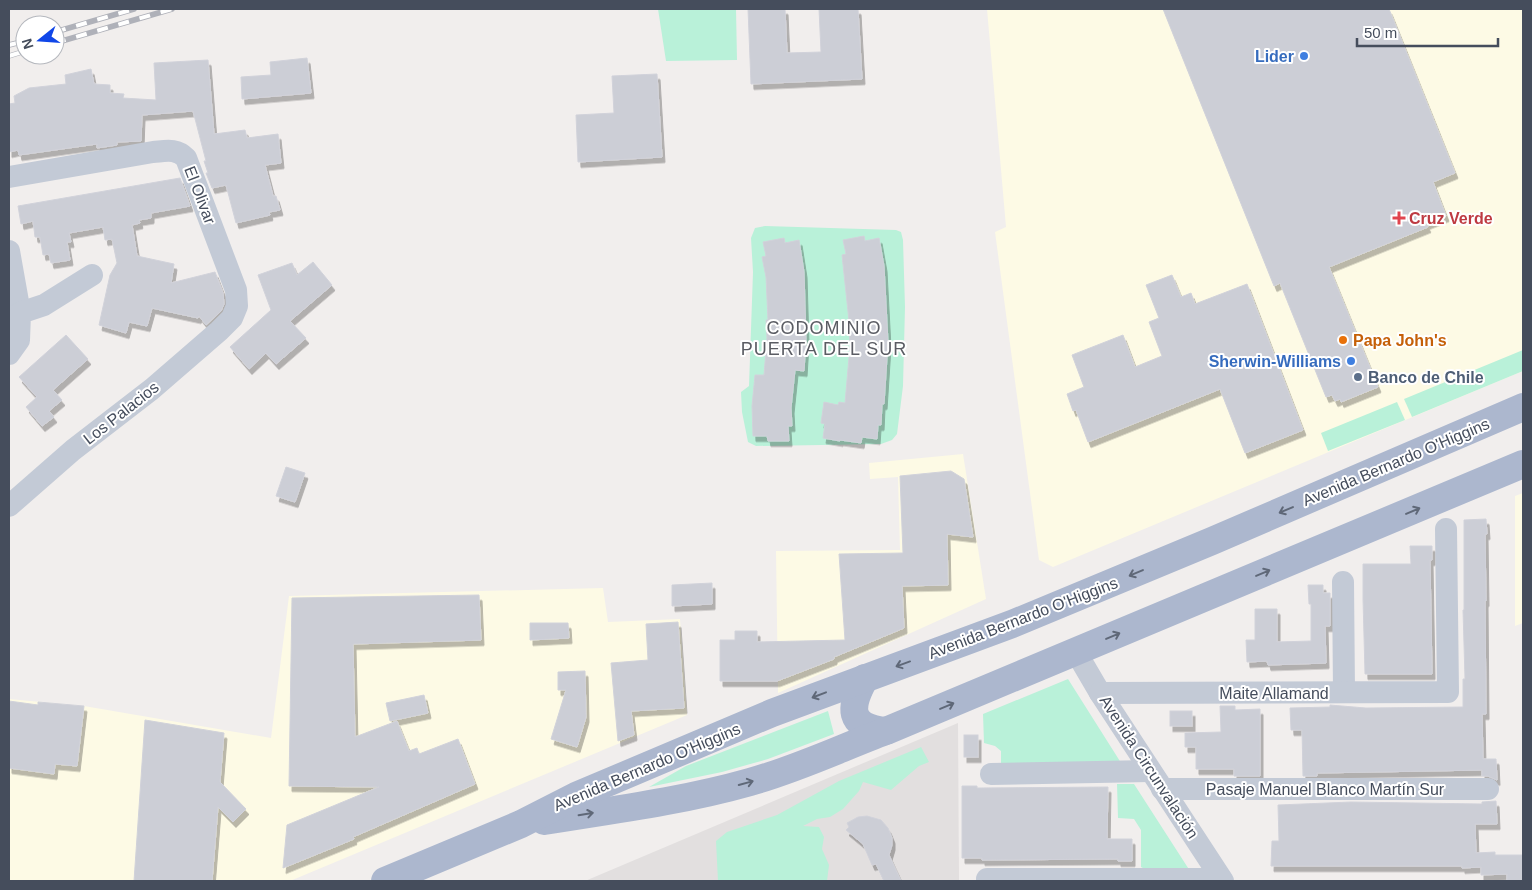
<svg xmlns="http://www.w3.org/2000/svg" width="1532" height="890" viewBox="0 0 1532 890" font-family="Arial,sans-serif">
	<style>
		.commercial { fill: #fdfae5 }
		.education { fill: #e2dfdf }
		.green { fill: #b9f1d9 }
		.building { fill: #ccced6; stroke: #d1d2da; filter: url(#shadow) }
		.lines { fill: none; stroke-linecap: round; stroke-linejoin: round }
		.street { stroke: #c3cad6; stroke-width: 22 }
		.primary { stroke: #acb7ce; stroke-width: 28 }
		.rail-casing { stroke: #afb1b9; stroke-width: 5.5 }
		.rail { stroke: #fff; stroke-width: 4; stroke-dasharray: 11; stroke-linecap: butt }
		.oneway { stroke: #5f6878 }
		.shop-dot { fill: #3f7fe0; stroke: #fff; stroke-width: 2 }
		.health-dot { fill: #e0444e; stroke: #fff; stroke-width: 2 }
		.food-dot { fill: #e8710a; stroke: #fff; stroke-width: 2 }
		.service-dot { fill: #5c6f8a; stroke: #fff; stroke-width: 2 }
		.labels { text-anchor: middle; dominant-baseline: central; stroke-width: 4; stroke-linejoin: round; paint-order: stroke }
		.shop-label { font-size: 16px; font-weight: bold; fill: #366cbe; stroke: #fff; text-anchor: end }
		.street-label { font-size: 16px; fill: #454d5c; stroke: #fff }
		.health-label { font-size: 16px; font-weight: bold; fill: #be3a42; stroke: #fff; text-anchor: start }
		.food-label { font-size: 16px; font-weight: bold; fill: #c56008; stroke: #fff; text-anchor: start }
		.service-label { font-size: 16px; font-weight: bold; fill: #4e5e75; stroke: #fff; text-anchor: start }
		.neighbourhood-label { font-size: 18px; letter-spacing: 1px; fill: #5a5c63; stroke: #fff }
	</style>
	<defs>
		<filter id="shadow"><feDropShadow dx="3" dy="5.5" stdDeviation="0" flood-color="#0004"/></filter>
	</defs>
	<rect width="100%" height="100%" fill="#f1eeed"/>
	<g class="commercial">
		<polygon points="987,9 1523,9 1523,371 1053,567 1039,560 995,232 1006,227"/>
		<polygon points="963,454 986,599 778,693 776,551 900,550 898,477 870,479 869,463"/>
		<polygon points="1523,493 1523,623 1515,626 1515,496"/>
		<polygon points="603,588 608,622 680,619 687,715 290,881 9,881 9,699 84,706 271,738 289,596"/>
	</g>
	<polygon class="education" points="958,723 959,881 585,881"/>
	<g class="green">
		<polygon points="658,9 736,9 737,60 666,61"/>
		<polygon points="765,226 896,230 901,232 903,240 905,307 903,386 897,434 892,440 881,444 756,446 748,442 742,412 741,392 749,386 753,272 751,238 755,228"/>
		<polygon points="1523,350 1523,371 1412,417 1404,399"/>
		<polygon points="1397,402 1405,420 1328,451 1321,433"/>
		<polygon points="1068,679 1123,766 1001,765 1001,751 995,746 984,743 983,714"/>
		<polygon points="828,711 834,734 768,759 722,772 649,787 686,766"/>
		<polygon points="921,747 929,762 919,766 891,790 863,782 859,791 843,809 830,817 817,819 803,826 819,827 824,837 822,849 829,865 827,881 718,881 716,841 727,832 777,815 839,781"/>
		<polygon points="1117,784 1134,784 1190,871 1151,872 1141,867 1141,830 1134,819 1118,818"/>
	</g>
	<g class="building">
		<polygon points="748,9 785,9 787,53 821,52 819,9 858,9 862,79 751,84"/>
		<polygon points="1163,9 1389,9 1455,173 1433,182 1446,216 1426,224 1428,227 1329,267 1378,387 1341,402 1340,399 1335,401 1332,395 1326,397 1280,283 1274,286"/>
		<polygon points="307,58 311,93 242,99 241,77 271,75 270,62"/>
		<polygon points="208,60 214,134 245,130 247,138 278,134 281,163 265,165 273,196 276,196 280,210 269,212 270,215 236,223 226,185 212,188 206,173 208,173 204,161 206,161 193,111 142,115 141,141 117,142 117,145 97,148 97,144 19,155 18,150 9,152 9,104 15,103 14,96 29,88 66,84 65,75 91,69 94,84 110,85 110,93 124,94 123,98 156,100 154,63"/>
		<polygon points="657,74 662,157 578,162 576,115 614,113 612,76"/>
		<polygon points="180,178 190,206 151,213 151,218 139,220 140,223 132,225 137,256 174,264 171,283 215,272 223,293 224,304 221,311 206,325 199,316 198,318 152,308 147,326 129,322 126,333 99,325 110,275 117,263 112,239 105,240 103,227 69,233 71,242 67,242 70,260 51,263 49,254 43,255 40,237 35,237 33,221 21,224 18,206"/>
		<polygon points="864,236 865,241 879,238 884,266 888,342 884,404 882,404 881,425 878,425 877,439 862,437 861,443 840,440 840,441 823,438 825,424 821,423 824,402 838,405 839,402 845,403 850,346 849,321 842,255 846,254 843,240"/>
		<polygon points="784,238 785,243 799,240 804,272 806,339 804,371 795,370 791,408 792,426 788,426 789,441 768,441 767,436 753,436 752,406 755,375 764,375 767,338 766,320 768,320 766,277 762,257 766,256 763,242"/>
		<polygon points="313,262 332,285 290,321 306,338 276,364 266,353 249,369 230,347 271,310 258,275 292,263 297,275"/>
		<polygon points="1172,275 1181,297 1191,293 1195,304 1247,284 1303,430 1245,453 1220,389 1088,442 1076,410 1073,411 1067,394 1084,387 1072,355 1123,335 1135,367 1162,356 1149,322 1159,318 1146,285"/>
		<polygon points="66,335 88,359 53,390 62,400 49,411 54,417 42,426 26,407 37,397 19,377"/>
		<polygon points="286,467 305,473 295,502 276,496"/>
		<polygon points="951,471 964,479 973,537 947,534 948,585 902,586 904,628 834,657 834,659 777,681 720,681 720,640 735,640 735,631 757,631 757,642 845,640 839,554 903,553 900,476"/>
		<polygon points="1486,519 1487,534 1485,534 1486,601 1485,601 1486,714 1482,714 1483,759 1496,759 1497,780 1488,776 1482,776 1482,770 1317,773 1317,776 1303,776 1302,730 1291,730 1290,708 1330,707 1330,705 1366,708 1463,707 1463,679 1465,679 1463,610 1464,610 1464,520"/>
		<polygon points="1410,546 1432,546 1432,560 1430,560 1432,674 1365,674 1363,599 1363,564 1411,564"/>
		<polygon points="712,583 712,604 672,606 672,585"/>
		<polygon points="1308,585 1323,585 1323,593 1330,593 1330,626 1325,626 1326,663 1268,665 1267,661 1247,662 1246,640 1255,640 1255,609 1277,609 1277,642 1311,641 1311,604 1309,604"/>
		<polygon points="479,595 481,640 353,644 355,737 397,721 409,751 417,748 419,754 458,739 475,784 353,837 354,839 283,868 287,825 379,787 289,786 292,598"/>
		<polygon points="678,622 684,708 631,711 634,735 618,741 611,663 648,660 646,624"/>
		<polygon points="530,623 568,623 569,638 530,640"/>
		<polygon points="585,671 586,717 577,747 551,739 566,690 558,690 558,672"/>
		<polygon points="424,695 428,713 390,721 386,703"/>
		<polygon points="9,701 38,705 38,702 84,706 77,766 55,764 54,774 9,768"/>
		<polygon points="1220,706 1235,706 1235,710 1260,709 1260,776 1234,776 1234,769 1196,769 1196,747 1185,747 1185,733 1221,732"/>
		<rect x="1170" y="711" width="22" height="15"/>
		<polygon points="145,720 224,733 220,782 246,809 233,822 218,807 212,881 134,881"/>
		<rect x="964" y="735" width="14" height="22"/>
		<polygon points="962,786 977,786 977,788 1108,787 1107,839 1132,839 1132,861 1118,861 1118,859 982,860 982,858 962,858"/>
		<polygon points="1496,801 1497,824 1475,824 1476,853 1495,852 1495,855 1523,855 1523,881 1507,881 1507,874 1481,875 1481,867 1462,868 1462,866 1271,866 1272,841 1279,841 1278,805 1351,802 1482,804 1482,802"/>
		<polygon points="867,816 881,820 888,828 892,838 892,845 889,855 901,881 884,881 876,864 872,865 863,844 846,830 849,827 847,823 858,817"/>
	</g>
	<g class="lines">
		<g class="street">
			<path d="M9 177 153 152C166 151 176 148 186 158L236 290 237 306 232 318 219 331 152 389 73 450 9 506"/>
			<polyline points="9,251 20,313"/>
			<polyline points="9,354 19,340 20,313 44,305 92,275"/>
			<polyline points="1343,582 1344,692"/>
			<polyline points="1076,652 1100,693 1223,881"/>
			<polyline points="1100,693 1448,692 1446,529"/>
			<polyline points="991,774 1150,771"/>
			<polyline points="1162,789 1488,789"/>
			<polyline points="987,879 1221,879"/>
		</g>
		<g class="primary">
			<path d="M865 678C849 707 847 727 886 731"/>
			<path d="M544 821C613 810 683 801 750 782 797 769 841 748 886 731L1523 464"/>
			<polyline points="385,881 521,824 576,796 772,713 1012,624 1212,541 1523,407"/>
		</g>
		<g class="rail-casing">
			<g id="rail">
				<polyline points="55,32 134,9"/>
				<polyline points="55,43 172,9"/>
				<polyline points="9,45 25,41"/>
				<polyline points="9,56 25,51"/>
			</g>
		</g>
		<use href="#rail" class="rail"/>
	</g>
	<defs><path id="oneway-shaft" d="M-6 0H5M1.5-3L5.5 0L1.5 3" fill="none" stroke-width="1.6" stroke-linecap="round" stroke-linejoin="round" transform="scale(1.25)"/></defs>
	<g class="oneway">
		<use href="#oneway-shaft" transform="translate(1286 510) rotate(157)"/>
		<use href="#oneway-shaft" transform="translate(1413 511) rotate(-23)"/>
		<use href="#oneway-shaft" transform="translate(1136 573) rotate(157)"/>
		<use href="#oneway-shaft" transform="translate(1263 573) rotate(-23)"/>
		<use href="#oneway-shaft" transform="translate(1113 636) rotate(-23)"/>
		<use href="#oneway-shaft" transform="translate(903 664) rotate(160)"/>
		<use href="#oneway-shaft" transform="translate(819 695) rotate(159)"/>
		<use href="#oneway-shaft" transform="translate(947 706) rotate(-23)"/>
		<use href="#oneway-shaft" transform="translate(746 783) rotate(-15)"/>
		<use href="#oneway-shaft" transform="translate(586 814) rotate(-9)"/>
	</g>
	<g class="shop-dot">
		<circle cx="1304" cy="56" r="5"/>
		<circle cx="1351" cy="361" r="5"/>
	</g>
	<path class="health-dot" d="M1396.5 210.5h5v5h5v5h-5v5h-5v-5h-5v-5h5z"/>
	<circle class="food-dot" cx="1343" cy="340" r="5"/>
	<circle class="service-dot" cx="1358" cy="377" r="5"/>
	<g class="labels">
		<g class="shop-label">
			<text x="1294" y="56">Lider</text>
			<text x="1341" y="361">Sherwin-Williams</text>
		</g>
		<g class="street-label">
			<text transform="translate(200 195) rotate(69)">El Olivar</text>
			<text transform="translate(121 413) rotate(-38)">Los Palacios</text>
			<text transform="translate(1396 462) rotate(-23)">Avenida Bernardo O'Higgins</text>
			<text transform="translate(1023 618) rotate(-21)">Avenida Bernardo O'Higgins</text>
			<text x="1274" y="693">Maite Allamand</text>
			<text transform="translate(647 767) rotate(-23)">Avenida Bernardo O'Higgins</text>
			<text transform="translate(1149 767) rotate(57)">Avenida Circunvalación</text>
			<text x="1325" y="789">Pasaje Manuel Blanco Martín Sur</text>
		</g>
		<g class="health-label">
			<text x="1409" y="218">Cruz Verde</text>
		</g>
		<g class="food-label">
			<text x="1353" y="340">Papa John's</text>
		</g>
		<g class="service-label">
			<text x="1368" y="377">Banco de Chile</text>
		</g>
		<g class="neighbourhood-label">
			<text x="824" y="328">CODOMINIO<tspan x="824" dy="21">PUERTA DEL SUR</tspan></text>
		</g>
	</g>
	<rect width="1532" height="890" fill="none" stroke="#454d5c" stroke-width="20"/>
	<g transform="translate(40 40) rotate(253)"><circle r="24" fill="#ffffff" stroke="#b5b8be"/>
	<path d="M0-4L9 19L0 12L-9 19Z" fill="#1046e8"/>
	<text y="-8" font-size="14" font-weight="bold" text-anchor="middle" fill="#454d5c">N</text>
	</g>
	<path d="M1357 38v8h141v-8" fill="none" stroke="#454d5c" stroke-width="2.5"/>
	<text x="1364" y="38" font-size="15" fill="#454d5c" stroke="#ffffff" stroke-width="4" paint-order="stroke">50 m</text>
</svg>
